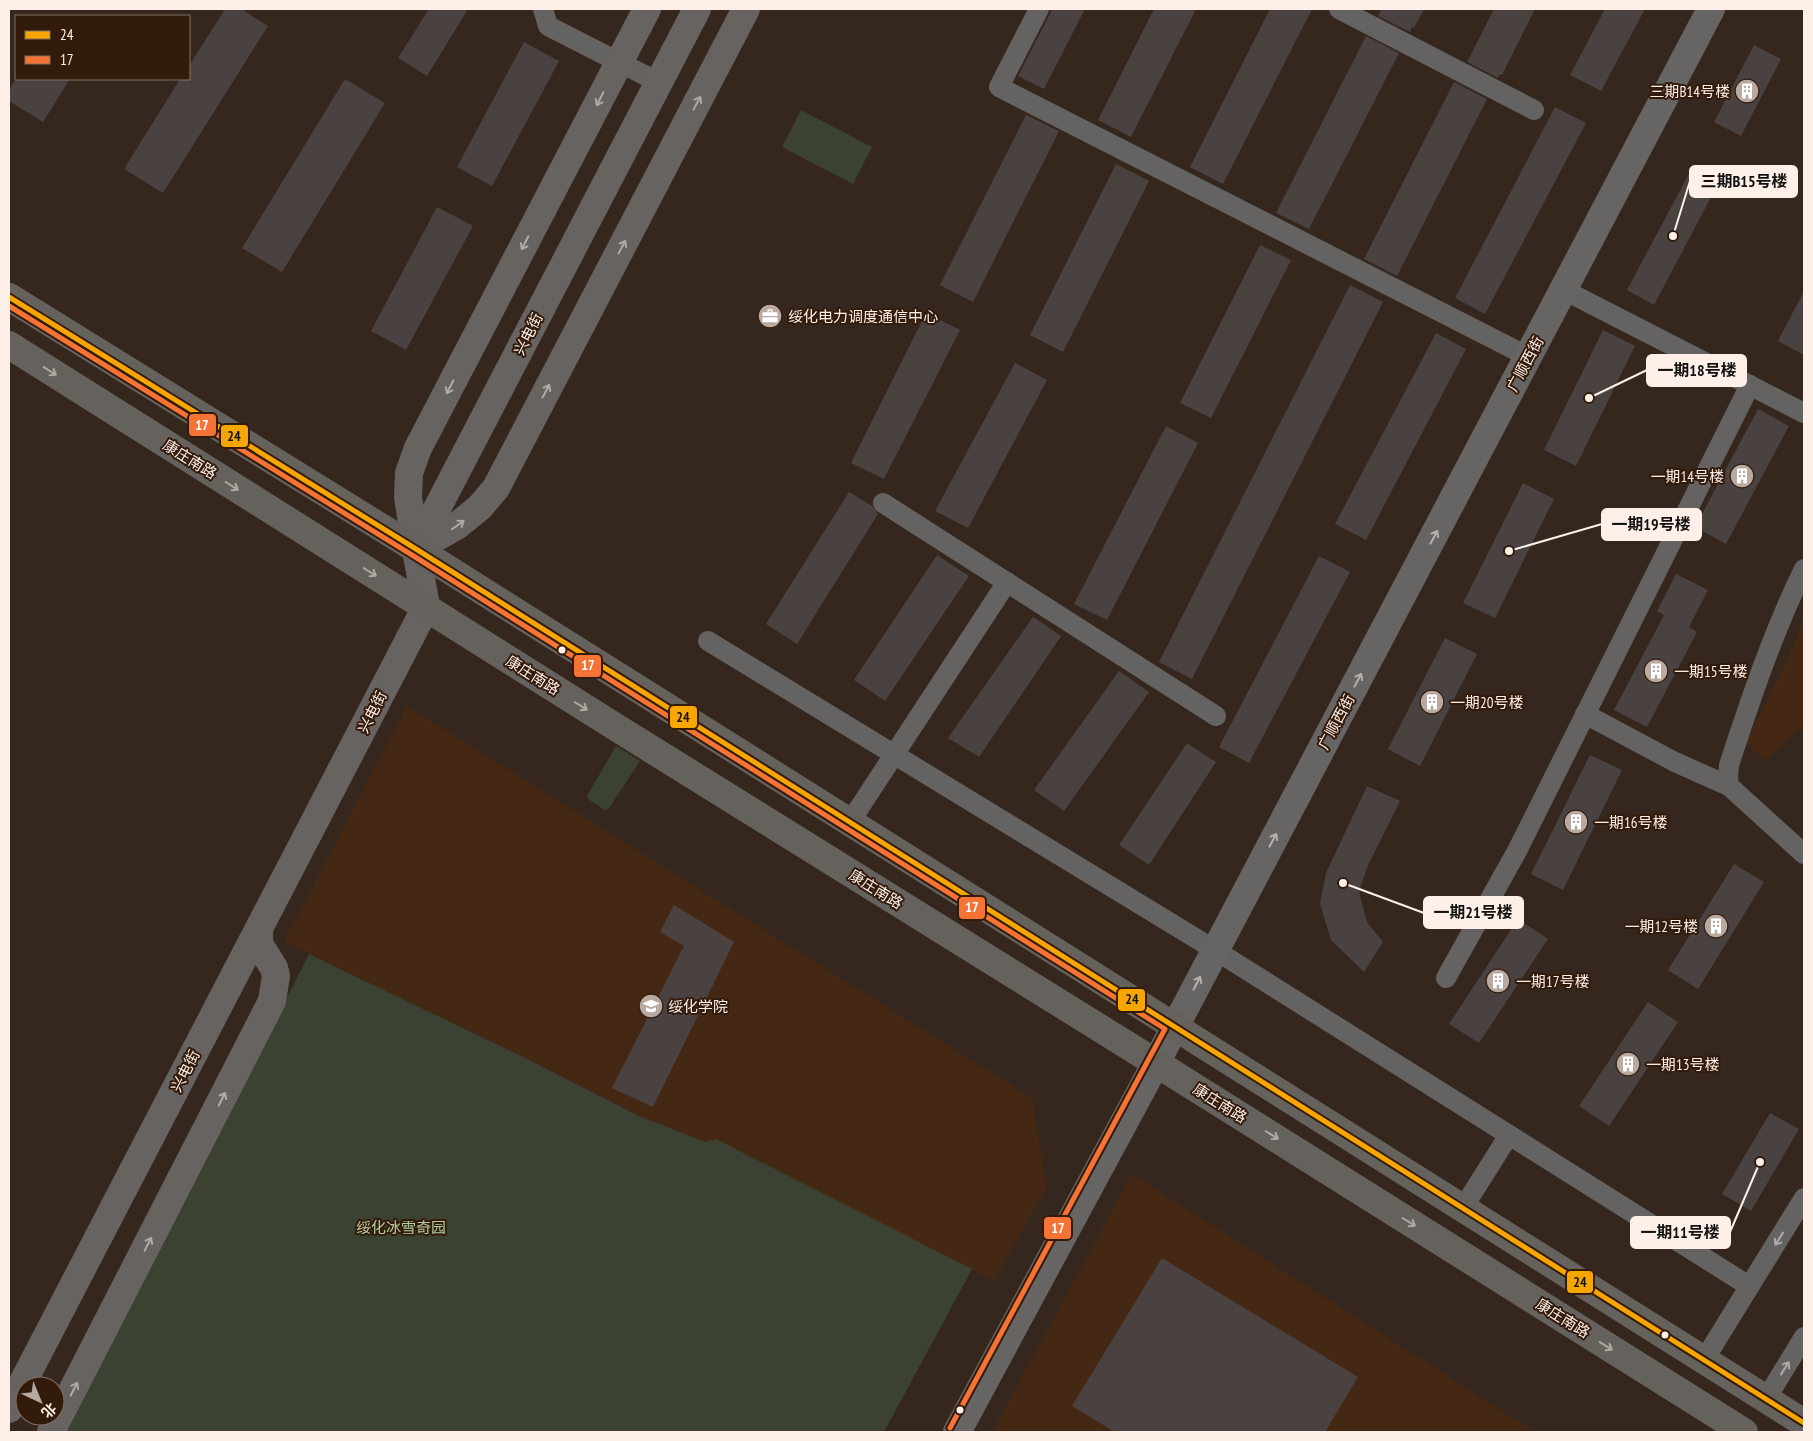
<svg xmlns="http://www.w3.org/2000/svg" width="1813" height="1441" viewBox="0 0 1813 1441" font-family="'PT Sans Narrow','Noto Sans SC',sans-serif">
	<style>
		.built { fill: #452814 }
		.green { fill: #3c4231 }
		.building { fill: #4a4141 }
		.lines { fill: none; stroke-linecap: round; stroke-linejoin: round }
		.minor { stroke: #646362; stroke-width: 20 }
		.secondary { stroke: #676564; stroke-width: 28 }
		.primary { stroke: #666361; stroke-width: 28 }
		.trunk { stroke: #65625e; stroke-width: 28 }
		.bus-1-casing { stroke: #331b0b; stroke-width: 9 }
		.bus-2-casing { stroke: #331b0b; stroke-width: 9 }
		.bus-1 { stroke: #f7a600; stroke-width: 5 }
		.bus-2 { stroke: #f57335; stroke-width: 5 }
		.oneway { stroke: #b2aaa4 }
		.oneway2 { stroke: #b2a9a3 }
		.oneway3 { stroke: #bab1ad }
		.oneway4 { stroke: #b1aaa5 }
		.bus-dot { fill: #fef0e8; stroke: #331b0b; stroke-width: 2 }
		.labels { text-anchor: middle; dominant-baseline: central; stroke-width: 4; stroke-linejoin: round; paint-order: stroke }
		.poi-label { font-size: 15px; fill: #fef0e8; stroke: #331b0b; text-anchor: start }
		.street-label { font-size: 15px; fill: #fef0e8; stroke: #331b0b }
		.park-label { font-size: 15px; fill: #b5d09f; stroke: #331b0b }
		.leader { fill: none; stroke: #fef0e8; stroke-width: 2 }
		.callout-dot { fill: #fef0e8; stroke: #331b0b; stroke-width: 2 }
		.callout { fill: #fef0e8; stroke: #fef0e8; stroke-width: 2 }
		.callout-label { font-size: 16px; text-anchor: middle; font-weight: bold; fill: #111 }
		.line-badge { stroke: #331b0b; stroke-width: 2 }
		.badge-label { font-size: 14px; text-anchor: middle; font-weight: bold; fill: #fff }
		.pale-badge-label { font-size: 14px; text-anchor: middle; font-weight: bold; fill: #111 }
	</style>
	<rect width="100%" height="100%" fill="#35271e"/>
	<g class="built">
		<polygon points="1804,619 1804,724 1765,761 1746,742 1786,663"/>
		<polygon points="407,706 1032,1098 1047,1187 994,1281 716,1139 705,1142 639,1116 525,1058 284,941"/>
		<polygon points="1132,1174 1535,1432 992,1432"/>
	</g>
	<g class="green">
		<polygon points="801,110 872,147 853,184 782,147"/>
		<polygon points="616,746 640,761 609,808 605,810 588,799 587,796"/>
		<polygon points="309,954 525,1058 639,1116 705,1142 716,1139 972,1269 884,1432 67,1432"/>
	</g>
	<g class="building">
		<polygon points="225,9 241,9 268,26 163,193 124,169 180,79 189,79 189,66"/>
		<polygon points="429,9 468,9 427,76 398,58"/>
		<polygon points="1051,9 1085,9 1044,89 1018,76 1050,14"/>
		<polygon points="1154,9 1196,9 1131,137 1098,120"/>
		<polygon points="1270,9 1312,9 1223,184 1190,167"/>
		<polygon points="1382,9 1424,9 1414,28 1412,27 1410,32 1378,16"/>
		<polygon points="1494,9 1535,9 1502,75 1500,74 1498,78 1467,62"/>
		<polygon points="1605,9 1645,9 1601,91 1570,75"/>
		<polygon points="1366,36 1399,53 1309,229 1276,213"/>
		<polygon points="524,42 559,61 492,186 457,167"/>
		<polygon points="1754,45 1781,59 1741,136 1714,122"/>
		<polygon points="16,79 70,79 43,122 9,101 9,90"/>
		<polygon points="345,79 385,103 282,272 242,248"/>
		<polygon points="1454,82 1487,99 1397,276 1364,259"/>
		<polygon points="1555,107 1586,123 1485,314 1455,298"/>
		<polygon points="1026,115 1059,131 973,302 940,285"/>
		<polygon points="1116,164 1149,181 1063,352 1030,335"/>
		<polygon points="1692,168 1719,182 1654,305 1627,290"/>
		<polygon points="437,207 473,226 406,350 371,331"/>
		<polygon points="1260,245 1291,260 1211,418 1180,403"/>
		<polygon points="1350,285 1383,302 1192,679 1159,662"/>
		<polygon points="1804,291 1804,355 1778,341"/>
		<polygon points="926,313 960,330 884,479 851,463"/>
		<polygon points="1603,330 1635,346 1576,466 1544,450"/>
		<polygon points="1436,333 1466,349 1366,540 1335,524"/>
		<polygon points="1015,363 1047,380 968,528 935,511"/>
		<polygon points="1758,409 1789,426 1726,544 1695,527"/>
		<polygon points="1166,426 1198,443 1107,620 1074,604"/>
		<polygon points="1523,483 1554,499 1495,618 1463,603"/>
		<polygon points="849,492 872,506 878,514 797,644 766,624"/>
		<polygon points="937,555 969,576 885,701 854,680"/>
		<polygon points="1319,556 1350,572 1249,763 1219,747"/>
		<polygon points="1676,574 1708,590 1689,627 1697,632 1647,727 1614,710 1664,615 1657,611"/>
		<polygon points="1033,617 1061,636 979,757 948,738"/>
		<polygon points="1445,638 1477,654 1420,766 1388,749"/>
		<polygon points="1119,671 1149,692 1064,811 1034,790"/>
		<polygon points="1187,743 1216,762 1149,865 1119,845"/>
		<polygon points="1590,755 1622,770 1563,890 1531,874"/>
		<polygon points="1367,786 1400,801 1368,865 1359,892 1367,922 1383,942 1364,972 1331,940 1320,904 1326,873"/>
		<polygon points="1734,864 1764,882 1698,989 1668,970"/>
		<polygon points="674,905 734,942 653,1107 612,1088 684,946 660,932"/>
		<polygon points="1518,919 1548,939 1479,1043 1449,1024"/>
		<polygon points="1648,1002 1678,1022 1609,1126 1579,1106"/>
		<polygon points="1770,1113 1799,1129 1751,1211 1722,1194"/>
		<polygon points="1162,1258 1358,1377 1325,1432 1115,1432 1072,1406"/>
	</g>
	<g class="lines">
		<g class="minor">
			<polyline points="543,9 548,26 658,82"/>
			<polyline points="1039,9 999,87 1529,357"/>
			<polyline points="1339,9 1534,110"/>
			<polyline points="1564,290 1804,413"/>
			<polyline points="883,503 1216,716"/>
			<path d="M1804 569C1773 632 1751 698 1729 765L1728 777 1729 786 1804 854"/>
			<polyline points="708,641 1215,950 1749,1286"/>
			<polyline points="1585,714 1675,762 1729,786"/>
			<polyline points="850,822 1007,582"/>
			<polyline points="1446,978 1517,851 1750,385"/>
			<polyline points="1463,1208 1509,1135"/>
			<polyline points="1704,1360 1804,1198"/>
			<polyline points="1766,1399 1804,1337"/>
		</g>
		<polyline class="secondary" points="957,1432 1156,1063 1711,9"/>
		<g class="primary">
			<polyline points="647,9 418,448 409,473 408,497 416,549 458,525 480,507 496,488 746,9"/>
			<polyline points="9,1409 426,607 416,549 697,9"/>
			<polyline points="51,1432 272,1001 276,976 274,968 259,944 259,930"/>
		</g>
		<g class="trunk">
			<polyline points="9,297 416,549 1804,1423"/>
			<polyline points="9,345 614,726 1156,1063 1744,1432"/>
		</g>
		<g class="bus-1-casing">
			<polyline id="bus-1" points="9,297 416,549 1804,1423"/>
		</g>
		<g class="bus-2-casing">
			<polyline id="bus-2" points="9,306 412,555 1165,1029 950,1428"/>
		</g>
		<use href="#bus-1" class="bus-1"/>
		<use href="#bus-2" class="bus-2"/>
	</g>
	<defs><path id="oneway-shaft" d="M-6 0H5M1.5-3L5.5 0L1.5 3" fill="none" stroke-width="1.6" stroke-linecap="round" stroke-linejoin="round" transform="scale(1.25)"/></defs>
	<g class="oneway">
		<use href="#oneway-shaft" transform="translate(600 99) rotate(117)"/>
		<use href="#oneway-shaft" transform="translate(697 103) rotate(-62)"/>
		<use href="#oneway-shaft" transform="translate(525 243) rotate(117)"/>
		<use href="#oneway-shaft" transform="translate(622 247) rotate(-62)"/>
		<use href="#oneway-shaft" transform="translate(450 387) rotate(117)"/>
		<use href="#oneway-shaft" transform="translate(546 391) rotate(-62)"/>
		<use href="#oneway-shaft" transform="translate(458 525) rotate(-35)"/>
		<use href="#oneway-shaft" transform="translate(222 1099) rotate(-63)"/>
		<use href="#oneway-shaft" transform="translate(148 1244) rotate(-63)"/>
		<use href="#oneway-shaft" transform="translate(74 1389) rotate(-63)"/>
	</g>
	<g class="oneway2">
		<use href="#oneway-shaft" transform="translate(50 371) rotate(32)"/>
		<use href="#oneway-shaft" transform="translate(232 486) rotate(32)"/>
		<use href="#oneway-shaft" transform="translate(370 572) rotate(32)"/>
		<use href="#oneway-shaft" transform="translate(581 706) rotate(32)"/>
		<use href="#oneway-shaft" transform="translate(1272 1135) rotate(32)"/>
		<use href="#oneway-shaft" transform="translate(1409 1222) rotate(32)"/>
		<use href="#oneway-shaft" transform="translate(1606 1346) rotate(32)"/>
	</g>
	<g class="oneway3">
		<use href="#oneway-shaft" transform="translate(1434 537) rotate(-62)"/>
		<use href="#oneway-shaft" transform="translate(1358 680) rotate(-62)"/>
		<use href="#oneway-shaft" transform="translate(1273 840) rotate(-62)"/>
		<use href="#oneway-shaft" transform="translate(1197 983) rotate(-62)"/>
	</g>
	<g class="oneway4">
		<use href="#oneway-shaft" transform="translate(1779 1239) rotate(122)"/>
		<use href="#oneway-shaft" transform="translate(1785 1368) rotate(-58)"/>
	</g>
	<defs>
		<g id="building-disc" transform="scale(1.25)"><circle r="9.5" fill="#b8aaa1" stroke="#331b0b"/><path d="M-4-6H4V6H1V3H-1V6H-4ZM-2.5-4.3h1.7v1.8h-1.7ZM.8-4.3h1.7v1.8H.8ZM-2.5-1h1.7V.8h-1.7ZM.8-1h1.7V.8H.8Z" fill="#fff"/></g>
		<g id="office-disc" transform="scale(1.25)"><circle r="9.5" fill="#b8aaa1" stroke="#331b0b"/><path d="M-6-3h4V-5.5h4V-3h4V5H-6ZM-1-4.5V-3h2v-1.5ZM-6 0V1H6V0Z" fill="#fff"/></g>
		<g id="university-disc" transform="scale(1.25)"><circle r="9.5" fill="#b8aaa1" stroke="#331b0b"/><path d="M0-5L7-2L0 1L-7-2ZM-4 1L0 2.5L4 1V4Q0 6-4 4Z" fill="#fff"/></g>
	</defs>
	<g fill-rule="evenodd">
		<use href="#building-disc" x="1747" y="91"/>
		<use href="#office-disc" x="770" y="316"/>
		<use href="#building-disc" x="1742" y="476"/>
		<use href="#building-disc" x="1656" y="671"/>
		<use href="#building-disc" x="1432" y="702"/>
		<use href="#building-disc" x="1576" y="822"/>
		<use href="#building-disc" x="1716" y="926"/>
		<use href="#building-disc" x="1498" y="981"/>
		<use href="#university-disc" x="651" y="1006"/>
		<use href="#building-disc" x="1628" y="1064"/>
	</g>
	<g class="bus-dot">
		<circle cx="562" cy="650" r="4.5"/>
		<circle cx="1665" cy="1335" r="4.5"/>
		<circle cx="960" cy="1410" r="4.5"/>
	</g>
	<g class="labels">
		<g class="poi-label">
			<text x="1730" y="91" text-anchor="end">三期B14号楼</text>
			<text x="788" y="316">绥化电力调度通信中心</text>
			<text x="1724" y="476" text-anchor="end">一期14号楼</text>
			<text x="1674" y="671">一期15号楼</text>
			<text x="1450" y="702">一期20号楼</text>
			<text x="1594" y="822">一期16号楼</text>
			<text x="1698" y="926" text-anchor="end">一期12号楼</text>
			<text x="1516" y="981">一期17号楼</text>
			<text x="668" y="1006">绥化学院</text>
			<text x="1646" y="1064">一期13号楼</text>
		</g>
		<g class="street-label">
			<text transform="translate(528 334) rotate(-63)">兴电街</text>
			<text transform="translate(1525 364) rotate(-62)">广顺西街</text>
			<text transform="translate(190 459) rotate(32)">康庄南路</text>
			<text transform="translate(533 675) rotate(32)">康庄南路</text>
			<text transform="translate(372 712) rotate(-63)">兴电街</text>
			<text transform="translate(1336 722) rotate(-62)">广顺西街</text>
			<text transform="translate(876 889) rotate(32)">康庄南路</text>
			<text transform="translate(185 1071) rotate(-63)">兴电街</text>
			<text transform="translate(1220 1103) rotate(32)">康庄南路</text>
			<text transform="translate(1563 1318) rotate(32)">康庄南路</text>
		</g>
		<g class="park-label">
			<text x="401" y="1227">绥化冰雪奇园</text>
		</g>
	</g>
	<path class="leader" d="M1673 236L1690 181M1589 398L1647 370M1509 551L1602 524M1343 883L1424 913M1760 1162L1730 1232"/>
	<g class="callout-dot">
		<circle cx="1673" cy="236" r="5"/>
		<circle cx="1589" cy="398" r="5"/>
		<circle cx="1509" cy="551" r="5"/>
		<circle cx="1343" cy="883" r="5"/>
		<circle cx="1760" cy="1162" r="5"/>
	</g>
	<g class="callout">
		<rect x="1690" y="166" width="107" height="31" rx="5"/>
		<rect x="1647" y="355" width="99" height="31" rx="5"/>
		<rect x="1602" y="509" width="99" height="31" rx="5"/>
		<rect x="1424" y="897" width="99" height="31" rx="5"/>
		<rect x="1631" y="1217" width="99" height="31" rx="5"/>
	</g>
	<g class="callout-label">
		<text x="1744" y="187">三期B15号楼</text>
		<text x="1697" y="376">一期18号楼</text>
		<text x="1651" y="530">一期19号楼</text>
		<text x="1473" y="918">一期21号楼</text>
		<text x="1680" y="1238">一期11号楼</text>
	</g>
	<g class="line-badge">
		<rect x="188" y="413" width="29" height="24" rx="5" fill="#f57335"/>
		<rect x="220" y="424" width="29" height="24" rx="5" fill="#f7a600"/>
		<rect x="573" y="654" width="29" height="24" rx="5" fill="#f57335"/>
		<rect x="669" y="705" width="29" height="24" rx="5" fill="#f7a600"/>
		<rect x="958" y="896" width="28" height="24" rx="5" fill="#f57335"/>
		<rect x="1117" y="988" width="29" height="24" rx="5" fill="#f7a600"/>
		<rect x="1043" y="1216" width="29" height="24" rx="5" fill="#f57335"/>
		<rect x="1566" y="1270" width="28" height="24" rx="5" fill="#f7a600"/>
	</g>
	<g class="badge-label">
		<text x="202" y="430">17</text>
		<text x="588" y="670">17</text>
		<text x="972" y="912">17</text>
		<text x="1058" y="1233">17</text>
	</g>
	<g class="pale-badge-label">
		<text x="234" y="441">24</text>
		<text x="683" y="722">24</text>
		<text x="1132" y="1004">24</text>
		<text x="1580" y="1287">24</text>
	</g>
	<rect width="1813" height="1441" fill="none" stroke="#fef0e8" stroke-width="20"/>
	<rect x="15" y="15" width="175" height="65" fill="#331b0b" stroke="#847063"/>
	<rect x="25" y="31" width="25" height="8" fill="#f7a600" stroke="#847063"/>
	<text x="60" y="40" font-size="15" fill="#fef0e8">24</text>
	<rect x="25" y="56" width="25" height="8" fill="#f57335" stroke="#847063"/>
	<text x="60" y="65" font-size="15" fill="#fef0e8">17</text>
	<g transform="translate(40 1401) rotate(136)"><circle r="24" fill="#331b0b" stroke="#847063"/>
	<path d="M0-4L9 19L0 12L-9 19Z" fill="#b8aaa1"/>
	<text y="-8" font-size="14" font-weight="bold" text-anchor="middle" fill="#fef0e8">北</text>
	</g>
</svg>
